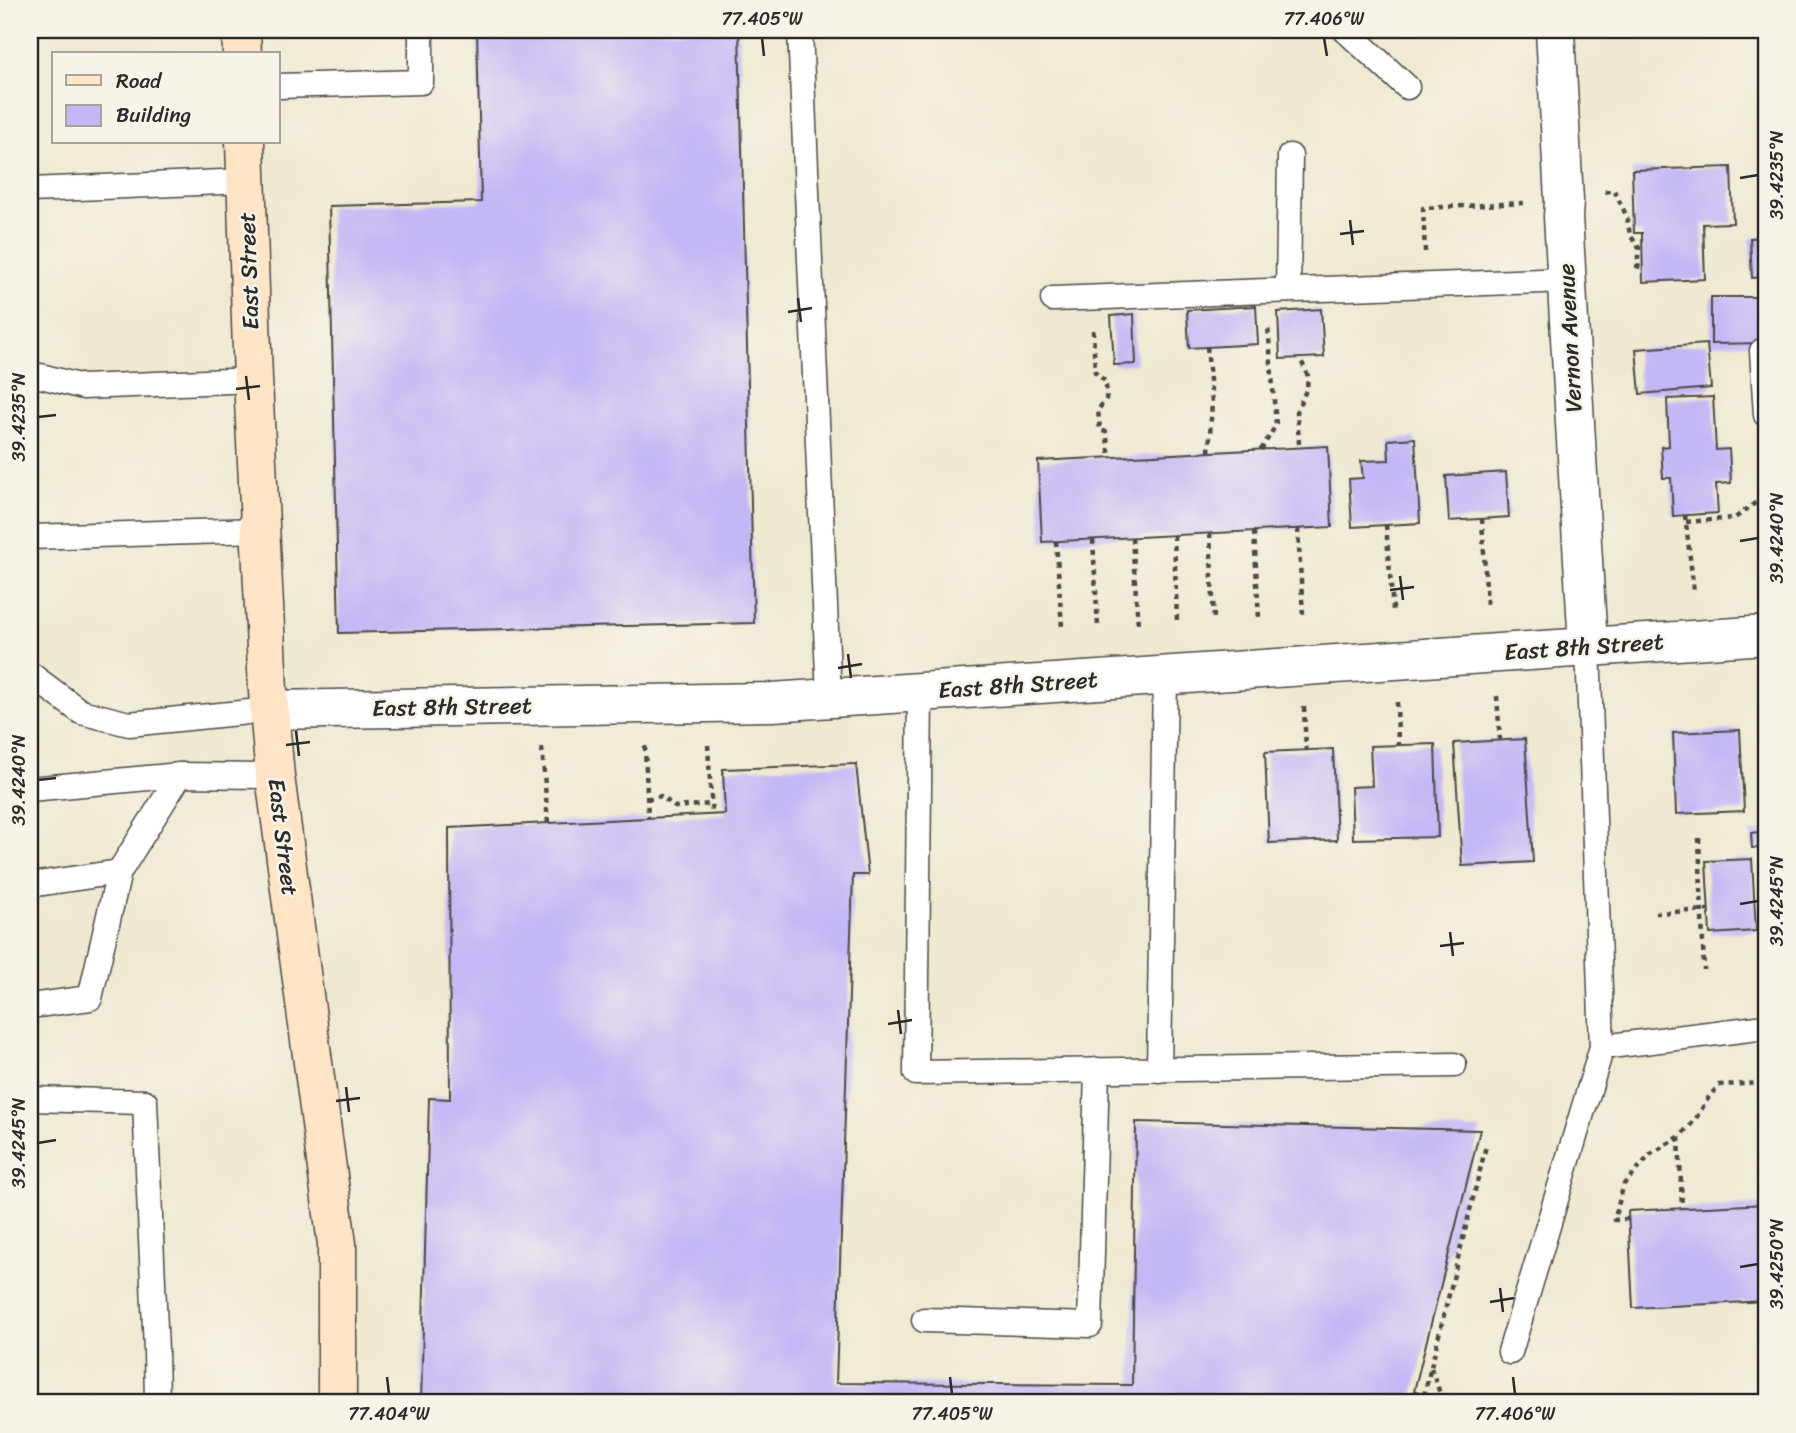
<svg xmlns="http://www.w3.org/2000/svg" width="1796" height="1433" viewBox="0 0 1796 1433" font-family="Sriracha,sans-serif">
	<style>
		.building { fill: #c4b7f5 }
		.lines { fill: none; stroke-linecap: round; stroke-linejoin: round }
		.service-casing { stroke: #484844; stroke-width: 27 }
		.minor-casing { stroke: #484844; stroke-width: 41 }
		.secondary-casing { stroke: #484844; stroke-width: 41 }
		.path { stroke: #484844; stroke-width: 4.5; stroke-dasharray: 5 5; stroke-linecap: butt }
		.service { stroke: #fff; stroke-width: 24 }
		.minor { stroke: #fff; stroke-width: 38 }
		.secondary { stroke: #ffe4c6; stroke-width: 38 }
		.ticks { fill: none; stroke: #2b2b2b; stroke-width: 2.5 }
		.labels { text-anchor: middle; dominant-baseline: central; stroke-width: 5; stroke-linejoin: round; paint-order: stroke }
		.street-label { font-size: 23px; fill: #2b2b2b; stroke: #f7f3e8 }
		.neatline { fill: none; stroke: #2b2b2b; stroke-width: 2.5 }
		.ticks-label { font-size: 18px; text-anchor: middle; fill: #2b2b2b }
	</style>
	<rect width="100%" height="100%" fill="#f7f3e8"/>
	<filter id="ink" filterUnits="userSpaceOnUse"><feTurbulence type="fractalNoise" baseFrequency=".0143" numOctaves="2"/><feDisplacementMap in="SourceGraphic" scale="14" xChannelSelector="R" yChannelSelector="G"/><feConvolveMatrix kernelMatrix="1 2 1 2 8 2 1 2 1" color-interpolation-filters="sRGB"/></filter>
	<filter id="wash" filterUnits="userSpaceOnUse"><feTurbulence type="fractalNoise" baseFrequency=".00686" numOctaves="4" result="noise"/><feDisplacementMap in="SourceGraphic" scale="28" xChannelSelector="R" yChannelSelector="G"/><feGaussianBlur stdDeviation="1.57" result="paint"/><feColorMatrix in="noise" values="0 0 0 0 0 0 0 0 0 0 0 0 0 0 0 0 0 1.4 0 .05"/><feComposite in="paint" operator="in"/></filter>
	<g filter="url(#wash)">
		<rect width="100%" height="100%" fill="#efe9d1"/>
		<g id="blocks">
			<g class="building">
				<polygon points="477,30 739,30 754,623 339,633 329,206 481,202"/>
				<polygon points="1731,167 1733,223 1703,224 1705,279 1643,282 1642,233 1634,233 1632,170"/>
				<polygon points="1766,237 1766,277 1752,278 1750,238"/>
				<polygon points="1711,297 1766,297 1766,343 1711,344"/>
				<polygon points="1256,306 1258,344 1189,348 1187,310"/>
				<polygon points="1321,309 1324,357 1280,359 1278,312"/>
				<polygon points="1134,314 1136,364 1114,365 1111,316"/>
				<polygon points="1707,344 1711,388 1640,394 1636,349"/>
				<polygon points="1713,397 1716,450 1729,449 1731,483 1716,484 1718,513 1673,516 1671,478 1663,478 1661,447 1669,446 1667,399"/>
				<polygon points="1415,438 1420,523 1352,527 1349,479 1363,478 1361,461 1389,460 1388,440"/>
				<polygon points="1328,446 1332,527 1042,542 1038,461"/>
				<polygon points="1506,472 1509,517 1449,521 1446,476"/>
				<polygon points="1740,730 1744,811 1676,814 1673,733"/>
				<polygon points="1525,739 1533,862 1462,866 1454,743"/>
				<polygon points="1435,744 1438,837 1353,839 1351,787 1372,786 1370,746"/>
				<polygon points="1333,749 1337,840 1269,843 1265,752"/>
				<polygon points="856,764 868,875 853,875 836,1383 1132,1385 1136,1122 1480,1130 1411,1403 421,1403 429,1098 450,1099 449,828 725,814 723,769"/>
				<polygon points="1766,831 1766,847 1752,848 1751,833"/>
				<polygon points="1752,859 1756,931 1710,934 1706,861"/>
				<polygon points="1766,1204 1766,1301 1633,1308 1628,1211"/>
			</g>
		</g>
	</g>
	<g filter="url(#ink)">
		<use href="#blocks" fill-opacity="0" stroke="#484844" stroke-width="2"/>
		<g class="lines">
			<g class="service-casing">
				<g id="service">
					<polyline points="800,30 829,698"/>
					<polyline points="1345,30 1407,87"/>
					<polyline points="278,86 421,82 421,30"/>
					<polyline points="30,190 246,181"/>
					<polyline points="1288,290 1290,156"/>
					<polyline points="1053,299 1567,280"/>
					<polyline points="1762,351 1766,415"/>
					<polyline points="30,377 41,376 83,387 253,380"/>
					<polyline points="30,537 260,530"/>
					<polyline points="30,674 81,712 129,724 269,710"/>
					<polyline points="920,692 916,1073 1454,1065"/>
					<polyline points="30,789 180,775"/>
					<polyline points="30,885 119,872"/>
					<polyline points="30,1006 90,998 119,872 180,775 275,776"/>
					<polyline points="1602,1047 1766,1027"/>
					<polyline points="1159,1070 1165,675"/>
					<polyline points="30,1099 145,1102 156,1350 157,1403"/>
					<polyline points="924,1320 1090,1325 1097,1070"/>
					<polyline points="1510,1352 1602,1047 1588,646"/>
				</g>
			</g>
			<g class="minor-casing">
				<g id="minor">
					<polyline points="1555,30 1564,201 1563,217 1588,646"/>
					<polyline points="269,710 772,702 1766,635"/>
				</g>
			</g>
			<g class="secondary-casing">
				<g id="secondary">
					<polyline points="241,30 242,54"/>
					<polyline points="245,142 253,380 269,710 275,776 337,1244 337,1403"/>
				</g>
			</g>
			<g class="path">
				<polyline points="1605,192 1614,190 1627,217 1630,235 1639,248 1637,266 1643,268"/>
				<polyline points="1425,252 1423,208 1524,203"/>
				<polyline points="1093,330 1095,372 1105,381 1107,392 1106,399 1098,410 1100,430 1106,432 1110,457"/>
				<polyline points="1207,347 1212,402 1209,452"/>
				<polyline points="1299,444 1297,411 1307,388 1308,376 1300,358"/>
				<polyline points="1261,450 1276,425 1268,326"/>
				<polyline points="1685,515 1694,592"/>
				<polyline points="1482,519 1487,605"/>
				<polyline points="1686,522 1735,518 1766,495"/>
				<polyline points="1386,525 1393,610"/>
				<polyline points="1298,529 1303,615"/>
				<polyline points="1254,532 1259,618"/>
				<polyline points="1210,533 1214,621"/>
				<polyline points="1174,535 1177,622"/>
				<polyline points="1132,538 1138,625"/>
				<polyline points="1093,540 1098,627"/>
				<polyline points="1056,541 1062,628"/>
				<polyline points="1497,696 1500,740"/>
				<polyline points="1397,702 1398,745"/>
				<polyline points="1304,707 1306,750"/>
				<polyline points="708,745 712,815"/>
				<polyline points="645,746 648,818"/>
				<polyline points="542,748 548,823"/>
				<polyline points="647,799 661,796 675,807 712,804"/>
				<polyline points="1699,838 1704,970"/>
				<polyline points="1655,913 1709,910"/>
				<polyline points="1679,1137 1682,1208"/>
				<polyline points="1628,1219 1614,1220 1624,1184 1651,1154 1679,1137 1695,1120 1709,1097 1719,1085 1766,1083"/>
				<polyline points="1431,1368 1442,1399 1441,1403"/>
				<polyline points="1414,1392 1424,1395 1486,1146"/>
			</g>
			<use href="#service" class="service"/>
			<use href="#minor" class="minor"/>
			<use href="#secondary" class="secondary"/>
		</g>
	</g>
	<path class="ticks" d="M762 38 764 56M1324 38 1327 56M1740 178 1758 175M1350 220 1353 245M1340 234 1364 231M798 298 801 322M788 312 812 308M246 376 249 400M236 389 260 386M38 417 56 415M1740 541 1758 538M1400 576 1403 600M1390 590 1414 587M848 654 851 678M838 668 862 664M296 731 299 756M286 745 310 742M38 780 56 778M1740 904 1758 901M1450 932 1453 956M1440 946 1464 943M898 1010 901 1034M888 1024 912 1020M346 1087 349 1112M336 1101 360 1098M38 1143 56 1140M1740 1267 1758 1264M1500 1288 1503 1312M1490 1302 1514 1298M387 1377 389 1394M950 1377 952 1394M1513 1377 1515 1394"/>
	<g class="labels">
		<g class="street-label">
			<text transform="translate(249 271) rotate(-92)">East Street</text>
			<text transform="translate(1570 338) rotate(-93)">Vernon Avenue</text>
			<text transform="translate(1584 647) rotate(-4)">East 8th Street</text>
			<text transform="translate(1018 685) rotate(-4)">East 8th Street</text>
			<text transform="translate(452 707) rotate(-1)">East 8th Street</text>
			<text transform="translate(283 837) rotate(83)">East Street</text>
		</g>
	</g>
	<rect width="1796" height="1433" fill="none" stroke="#f7f3e8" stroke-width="77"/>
	<rect x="52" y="52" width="228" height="91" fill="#f7f3e8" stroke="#a5a39c" stroke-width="2"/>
	<rect x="66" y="75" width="35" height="10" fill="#ffe4c6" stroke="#a5a39c" stroke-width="2"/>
	<text x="116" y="88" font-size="21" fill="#2b2b2b">Road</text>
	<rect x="66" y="105" width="35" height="21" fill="#c4b7f5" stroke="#a5a39c" stroke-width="2"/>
	<text x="116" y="122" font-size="21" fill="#2b2b2b">Building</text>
	<rect x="38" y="38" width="1720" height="1356" class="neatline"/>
	<g class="ticks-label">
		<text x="762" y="25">77.405°W</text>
		<text x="1324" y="25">77.406°W</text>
		<text transform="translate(1777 175) rotate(-90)" y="6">39.4235°N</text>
		<text transform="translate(19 417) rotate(-90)" y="6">39.4235°N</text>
		<text transform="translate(1777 538) rotate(-90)" y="6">39.4240°N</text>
		<text transform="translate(19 780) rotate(-90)" y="6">39.4240°N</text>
		<text transform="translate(1777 901) rotate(-90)" y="6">39.4245°N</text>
		<text transform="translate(19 1143) rotate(-90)" y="6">39.4245°N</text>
		<text transform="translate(1777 1264) rotate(-90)" y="6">39.4250°N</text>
		<text x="389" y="1420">77.404°W</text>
		<text x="952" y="1420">77.405°W</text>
		<text x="1515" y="1420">77.406°W</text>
	</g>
</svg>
